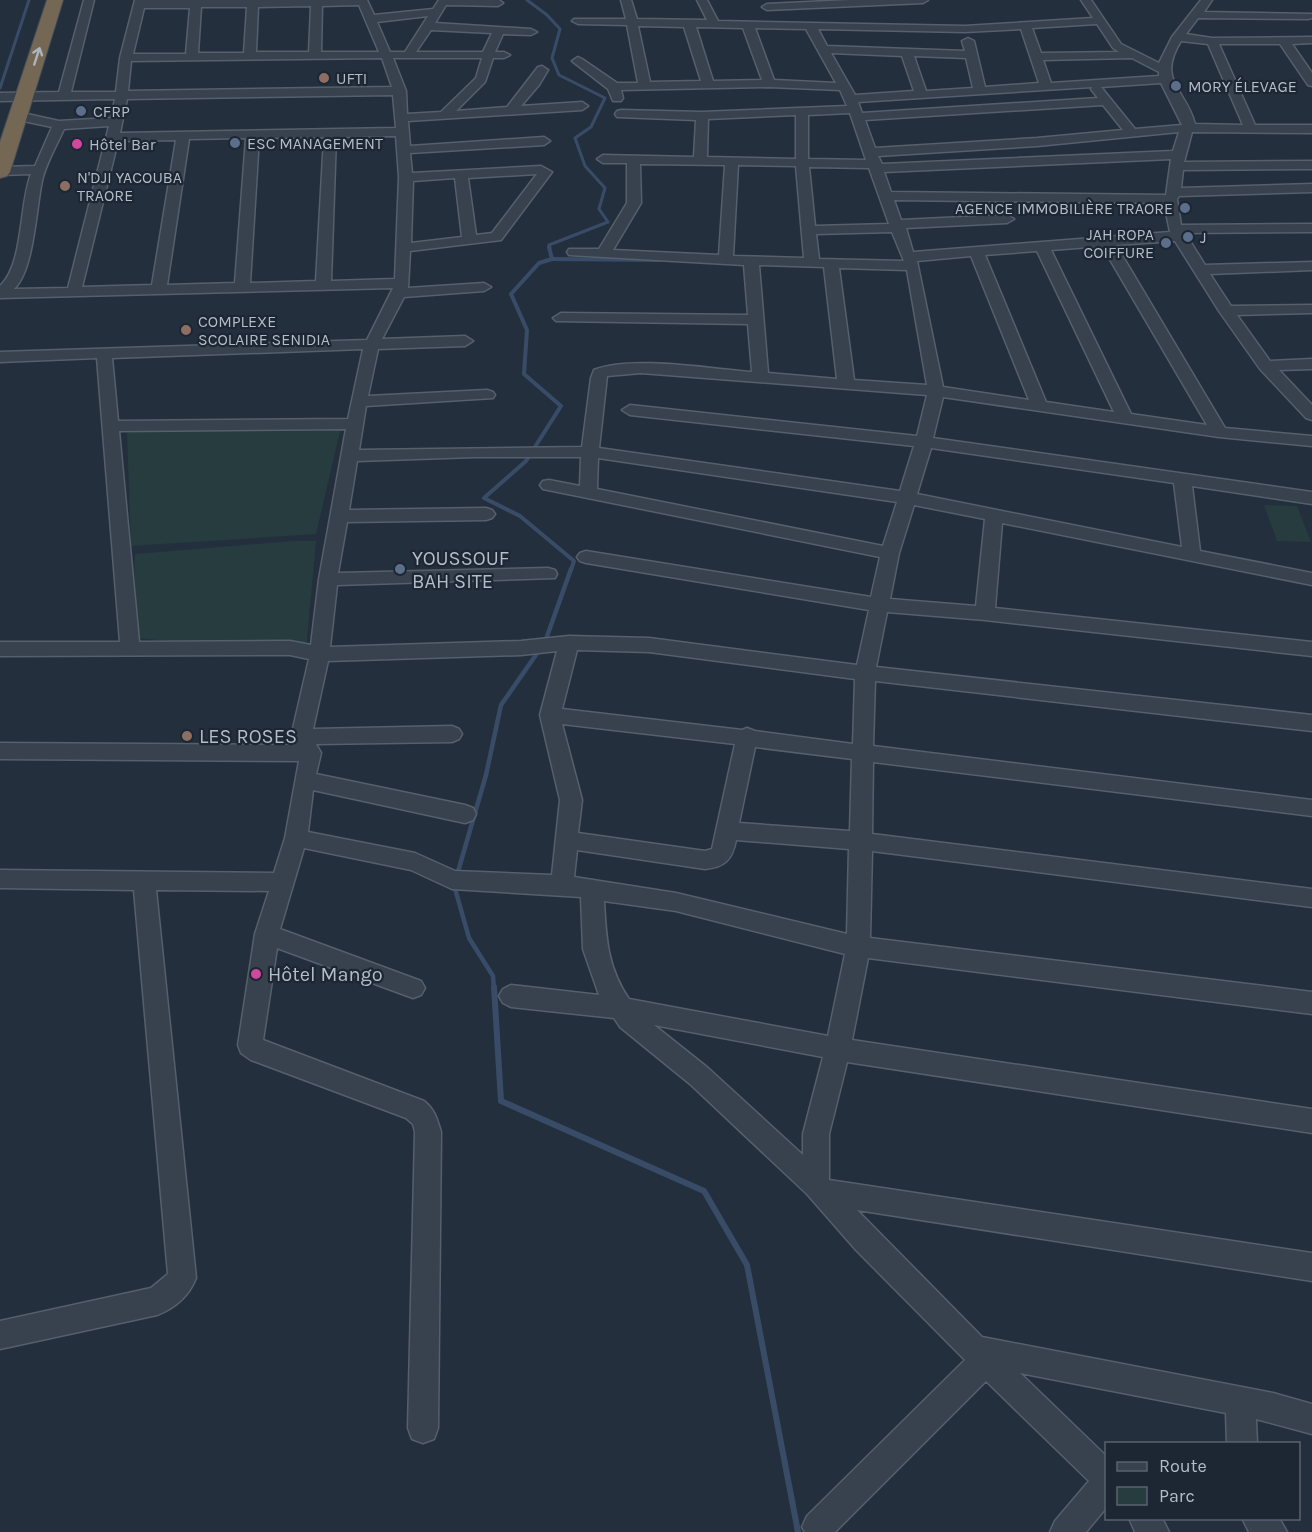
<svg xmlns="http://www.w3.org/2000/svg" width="1312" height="1532" viewBox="0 0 1312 1532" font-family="Karla,sans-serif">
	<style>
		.green { fill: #263c3f }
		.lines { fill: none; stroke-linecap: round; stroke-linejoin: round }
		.stream-far3 { stroke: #394c67; stroke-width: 3 }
		.stream-far2 { stroke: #394c67; stroke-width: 4 }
		.stream-far1 { stroke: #394c67; stroke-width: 4.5 }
		.stream { stroke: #394c67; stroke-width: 6 }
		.minor-casing { stroke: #565f6c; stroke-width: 3 }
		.highway-casing { stroke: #434c59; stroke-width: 2 }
		.minor { fill: #38414e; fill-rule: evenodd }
		.highway { fill: #746855; fill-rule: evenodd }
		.oneway { stroke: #aeb4bd }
		.education-dot { fill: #8d6e63; stroke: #1d2633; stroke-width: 2 }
		.service-dot { fill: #5c6f8a; stroke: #1d2633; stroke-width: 2 }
		.hotel-dot { fill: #d1479c; stroke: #1d2633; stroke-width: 2 }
		.labels { text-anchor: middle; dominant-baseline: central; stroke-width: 4.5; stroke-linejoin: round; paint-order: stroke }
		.far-poi-label { font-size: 16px; fill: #b4bcc9; stroke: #1d2633; text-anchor: start }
		.poi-label { font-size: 20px; fill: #b4bcc9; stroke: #1d2633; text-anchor: start }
	</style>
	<rect width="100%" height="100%" fill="#242f3e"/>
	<g class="green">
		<polygon points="341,427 316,534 131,546 127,432"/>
		<polygon points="1264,505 1297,506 1311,542 1277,541"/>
		<polygon points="293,541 316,541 306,651 132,638 135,554"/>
	</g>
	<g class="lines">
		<g class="stream-far3">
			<polyline points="527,0 547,15 560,29 552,58 559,75 605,98 591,127 575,138 585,166 605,188 599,209 608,222 549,245 550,248"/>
			<polyline points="0,88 29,0"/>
		</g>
		<g class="stream-far2">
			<polyline points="549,247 552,259 539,263 511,294 527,330 524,374 561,406 526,461 484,498 520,516 574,561 571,570"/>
			<polyline points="552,259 659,260"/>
		</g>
		<g class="stream-far1">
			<polyline points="545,642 571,569"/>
			<polyline points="457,875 486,775 501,705 540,649"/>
			<polyline points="454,885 469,938 493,976 494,989"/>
		</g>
		<polyline class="stream" points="494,987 501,1101 704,1191 747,1265 798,1532"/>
		<g class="minor-casing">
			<g id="minor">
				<path d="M84 0H94L71 92H116L120 58 135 0H367L374 15 433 9 439 0H499L503 3 498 6 446 5 435 23 531 29 537 32 531 35 503 34 495 52H504L510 55 504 58H493L485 82 456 111 507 107 538 67 542 66 548 70 539 85 521 106 582 102 588 106 582 110 408 121 410 146 544 137 550 141 544 145 410 153 412 173 541 166 552 172 501 240 410 251 408 288 484 283 491 287 484 291 404 297 382 339 465 336 473 341 465 346 378 349 368 396 487 390 493 392 495 395 493 398 366 406 359 450 582 447 591 378 594 370C631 355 711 369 752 372L748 324 556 321 553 318 561 313 748 315 744 265 569 255 567 252 569 249H599L627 203V163H603L597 159 603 155 694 157 696 120 617 117 615 114 617 111 621 110 702 112 847 106 840 90 769 87 621 90 623 98 621 101H613L608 89 572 61 578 57 582 59 617 83H638L627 25 578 24 572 21 574 19H626L621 0H631L637 19 707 20 697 0H707L718 21 965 26 1093 18 1081 0H1091L1121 44 1159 63 1172 37 1201 0H1212L1204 12 1312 14V18L1308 19 1198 18 1186 34 1212 38 1312 37V43L1292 44 1312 73V86L1308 85 1280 44H1219L1255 125H1312V133L1192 132 1184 162 1312 161V169L1183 170 1181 188 1312 184V192L1179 196 1177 199 1181 225 1312 224V232L1185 233 1205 265 1312 262V270L1210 274 1231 306 1312 305V313L1237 315 1270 361 1312 359V369L1279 370 1312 405V420L1306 418 1260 369 1219 311 1175 241 1116 245 1225 428 1312 436V446L1219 437 943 397 933 438 1312 492V504L1192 486 1200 551 1312 573V585L1002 523 995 608 1312 642V656L985 620 887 612 876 667 1312 715V731L875 681 873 746 1312 800V816L873 762 872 834 1312 889V907L872 851 870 938 1312 992V1014L868 958 852 1040 1312 1109V1133L847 1062 829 1134V1180L1312 1253V1281L857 1210 982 1337 1273 1393 1312 1404V1434L1256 1419 1257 1444H1227L1226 1413 1020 1373 1106 1456V1508L1086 1532H1050L1055 1521 1089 1481 986 1381 835 1532H805L802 1527 807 1516 965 1360 856 1250 807 1194 690 1084 620 1027 614 1018 511 1007 503 1003 499 996 503 989 511 985 599 995 583 949 581 897 452 889 411 870 304 848 280 929 421 981 425 988 421 995 413 998 277 948 263 1040 424 1101C435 1110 437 1119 441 1132L438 1428 434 1439 423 1443 412 1439 408 1428 415 1132 413 1124 406 1118 251 1060 241 1053 238 1045 255 934 269 891 156 890 196 1278C189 1296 175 1308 157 1315L0 1349V1321L151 1288 168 1274 134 890 0 888V870L274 873 285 838 299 761 0 759V743L295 745 291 737 309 659 290 655 0 656V642H120L97 358 0 362V352L367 340 393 288 0 298V286C24 264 19 204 31 174L0 175V167L35 166 52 127 14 119 12 116 18 112 59 121 111 118 115 99 0 101V93L59 92ZM359 5 379 52H321L322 6ZM311 6 309 52H256L258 7ZM201 7H247L244 53H198ZM144 8H190L186 54H133ZM428 16 405 52H390L377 22ZM1097 24 1113 48 1119 52 1041 53 1032 28ZM638 26 684 27 701 81 650 82ZM696 27 743 28 762 80 713 81ZM755 28 806 29 836 83 774 80ZM818 29 965 32 1021 29 1039 83 985 87 974 41 968 38 962 41 965 51 827 46ZM431 30 492 33 483 52H416ZM1181 41 1208 44 1243 125 1195 124C1186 89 1156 81 1181 41ZM831 53 902 56 914 91 855 95ZM914 56 966 58 973 88 926 91ZM382 58 392 87 128 91 131 61ZM393 58H482L476 78 441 112 407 114 406 91ZM1132 58 1159 72V76L1051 83 1043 60ZM1161 83 1182 125 1135 129 1101 87ZM1092 87 1091 89 1098 98 862 113 858 102ZM393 95 396 128 120 133 127 99ZM1103 105 1123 130 1037 138 875 148 865 120ZM850 113 866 160 808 159V115ZM796 115V159L707 157 708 119ZM109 126 68 288 14 289C34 270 36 209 42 181 46 163 57 145 64 129ZM1179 132 1173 151 882 164 878 156 1037 146ZM396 136 399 177 395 279 331 281 336 137ZM324 137 316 281 250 283 259 138ZM246 138 235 283 167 285 189 139ZM176 140 152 285 82 287 118 141ZM1171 159 1166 195 891 192 884 172ZM640 164 725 165 719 255 613 250 641 203ZM738 165 796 166 804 258 733 256ZM809 167 869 168 889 224 815 226ZM537 174 492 233 476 235 468 178ZM455 178 462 237 411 243 413 181ZM894 200 1164 203 1170 232 913 252 906 228 1007 223 1014 219 1007 215 901 220ZM892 232 904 261 819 259 816 234ZM1102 246 1207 425 1131 414 1051 250ZM1037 251 1114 412 1046 402 985 255ZM971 256 1029 400 943 387 917 261ZM759 265 824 267 837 379 768 373ZM839 268 907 270 927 385 854 380ZM363 349 348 419 118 421 112 358ZM641 373 927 395 917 436 630 405 622 410 630 415 914 446 900 491 599 448 607 376ZM346 429 319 579 311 645 290 641 139 642 119 431ZM931 448 1174 483 1182 547 917 494ZM475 457H581L580 486 549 480 543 481 540 485 543 489 880 557 871 597 586 551 580 553 577 557 580 561 586 563 869 610 857 665 649 638 569 636 521 641 330 647 337 585 555 578 557 574 555 570 548 568 338 573 347 522 486 520 492 518 495 514 492 510 486 508 349 510 357 461ZM598 458 897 502 883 546 597 489ZM914 505 985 519 976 606 890 599 899 553ZM577 650 649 652 855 679 853 744 755 731 747 728 742 730 562 709ZM557 651 540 715 560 800 552 875 455 871 415 853 308 832 313 790 465 823 473 820 476 814 473 808 465 805 316 774 321 753 316 744 452 742 459 739 462 734 459 729 452 726 313 729 328 661 521 655ZM562 724 735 744 712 849 705 851 578 833 582 800ZM755 747 852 759 850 831 739 823ZM736 840 849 849 847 934 676 893 574 877 577 850 705 869C725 867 732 860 736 840ZM604 901 676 911 845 954 828 1036 629 999C607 967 606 937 604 901ZM654 1025 823 1057 803 1134V1155L708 1068Z"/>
				<polygon points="850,0 928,0 923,3 767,10 762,7 767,4"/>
				<polygon points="1129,1518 1162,1518 1169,1532 1135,1532"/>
				<polygon points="1242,1518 1279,1518 1287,1532 1249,1532"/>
			</g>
		</g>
		<g class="highway-casing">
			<polygon id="highway" points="47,0 63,0 10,172 7,176 0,178 0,142"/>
		</g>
		<use href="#minor" class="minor"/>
		<use href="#highway" class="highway"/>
	</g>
	<defs><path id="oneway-shaft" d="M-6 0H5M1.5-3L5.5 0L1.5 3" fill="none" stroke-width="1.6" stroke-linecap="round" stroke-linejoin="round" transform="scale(1.5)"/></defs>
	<use class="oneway" href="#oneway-shaft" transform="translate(37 56) rotate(-72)"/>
	<g class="education-dot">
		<circle cx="324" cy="78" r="6"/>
		<circle cx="65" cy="186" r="6"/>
		<circle cx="186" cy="330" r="6"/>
		<circle cx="187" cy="736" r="6"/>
	</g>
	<g class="service-dot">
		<circle cx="1176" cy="86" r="6"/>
		<circle cx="81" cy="111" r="6"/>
		<circle cx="235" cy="143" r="6"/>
		<circle cx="1185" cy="208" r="6"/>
		<circle cx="1188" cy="237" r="6"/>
		<circle cx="1166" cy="243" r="6"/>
		<circle cx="400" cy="569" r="6"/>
	</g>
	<g class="hotel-dot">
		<circle cx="77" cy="144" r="6"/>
		<circle cx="256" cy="974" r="6"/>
	</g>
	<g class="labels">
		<g class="far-poi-label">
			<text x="336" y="78">UFTI</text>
			<text x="1188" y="86">MORY ÉLEVAGE</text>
			<text x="93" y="111">CFRP</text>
			<text x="247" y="143">ESC MANAGEMENT</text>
			<text x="89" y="144">Hôtel Bar</text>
			<text x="77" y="177">N'DJI YACOUBA<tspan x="77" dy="18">TRAORE</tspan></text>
			<text x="1173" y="208" text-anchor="end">AGENCE IMMOBILIÈRE TRAORE</text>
			<text x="1154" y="234" text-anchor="end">JAH ROPA<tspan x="1154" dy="18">COIFFURE</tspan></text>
			<text x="1200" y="237">J</text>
			<text x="198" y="321">COMPLEXE<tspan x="198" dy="18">SCOLAIRE SENIDIA</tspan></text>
		</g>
		<g class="poi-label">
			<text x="412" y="558">YOUSSOUF<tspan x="412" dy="23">BAH SITE</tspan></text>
			<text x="199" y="736">LES ROSES</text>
			<text x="268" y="974">Hôtel Mango</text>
		</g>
	</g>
	<rect x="1105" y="1442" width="195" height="78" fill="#1d2633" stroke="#59626f" stroke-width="1.5"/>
	<rect x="1117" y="1462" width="30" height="9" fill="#38414e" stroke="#59626f" stroke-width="1.5"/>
	<text x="1159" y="1472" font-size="18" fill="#b4bcc9">Route</text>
	<rect x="1117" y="1487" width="30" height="18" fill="#263c3f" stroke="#59626f" stroke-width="1.5"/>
	<text x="1159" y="1502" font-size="18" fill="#b4bcc9">Parc</text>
</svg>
